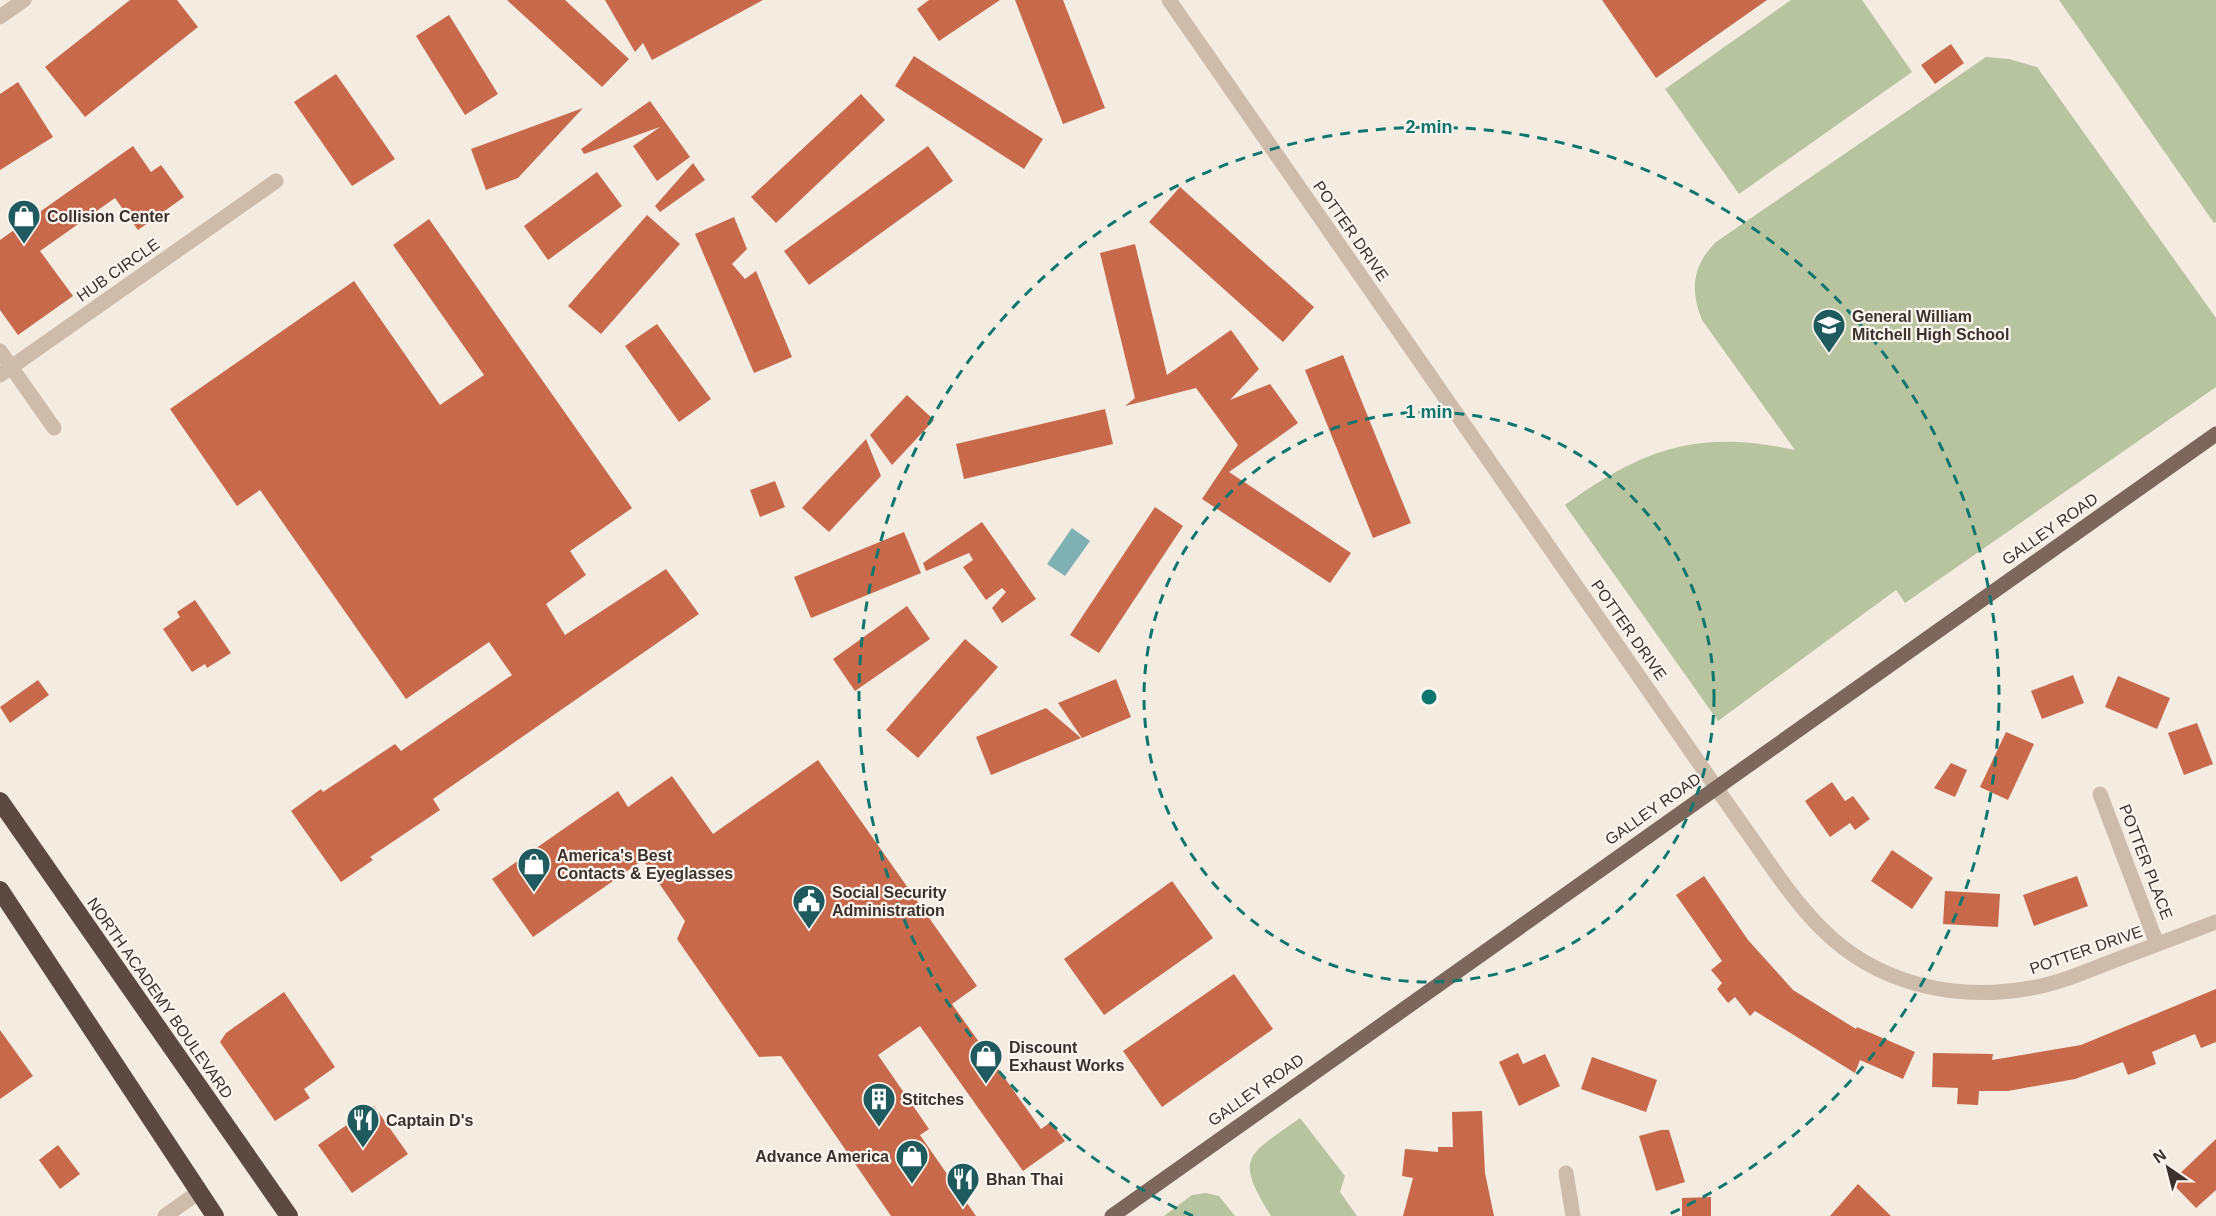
<svg xmlns="http://www.w3.org/2000/svg" width="2216" height="1216" viewBox="0 0 2216 1216" font-family="Arial,sans-serif">
	<style>
		.green { fill: #b8c4a0 }
		.water { fill: #7fb0b2 }
		.building { fill: #c8694b }
		.lines { fill: none; stroke-linecap: round; stroke-linejoin: round }
		.minor { stroke: #cdbbac; stroke-width: 15 }
		.major { stroke: #7d675c; stroke-width: 15 }
		.highway { stroke: #5c4a42; stroke-width: 18 }
		.ring { fill: none; stroke: #0f766e; stroke-width: 3; stroke-dasharray: 10 8 }
		.labels { text-anchor: middle; dominant-baseline: central; stroke-width: 4.5; stroke-linejoin: round; paint-order: stroke }
		.poi-label { font-size: 16px; font-weight: bold; fill: #3b302b; stroke: #fbf5ee; text-anchor: start }
		.street-label { font-size: 16px; fill: #3b302b; stroke: #fbf5ee }
		.centre { fill: #0f766e; stroke: #fbf5ee; stroke-width: 3 }
		.ring-label { font-size: 18px; text-anchor: middle; font-weight: bold; fill: #0f766e; stroke: #fbf5ee; stroke-width: 4.5; stroke-linejoin: round; paint-order: stroke }
	</style>
	<rect width="100%" height="100%" fill="#f4ebe1"/>
	<g class="green">
		<polygon points="1791,0 1862,0 1912,72 1739,194 1665,89"/>
		<polygon points="2059,0 2216,0 2216,222 2214,223"/>
		<path d="M1986 57 2009 59 2037 67 2216 318V387L1905 603 1896 590 1718 721 1565 505C1643 448 1699 429 1795 450L1702 320C1690 290 1692 266 1716 242Z"/>
		<path d="M1300 1118 1345 1176 1340 1192 1357 1216H1271C1233 1155 1248 1156 1300 1118Z"/>
		<polygon points="1206,1193 1219,1196 1235,1216 1164,1216 1192,1195"/>
	</g>
	<polygon class="water" points="1072,528 1090,541 1065,576 1047,564"/>
	<g class="building">
		<polygon points="130,0 177,0 198,27 85,117 45,67"/>
		<polygon points="507,0 565,0 629,59 602,87"/>
		<polygon points="605,0 763,0 652,60 643,43 635,52"/>
		<polygon points="929,0 1000,0 939,41 917,9"/>
		<polygon points="1015,0 1063,0 1105,108 1063,124"/>
		<polygon points="1602,0 1767,0 1656,78"/>
		<polygon points="449,15 498,94 465,115 416,36"/>
		<polygon points="1951,44 1964,63 1935,84 1921,65"/>
		<polygon points="914,56 1043,139 1024,169 895,86"/>
		<polygon points="336,74 395,159 352,186 294,102"/>
		<polygon points="18,82 53,137 0,170 0,94"/>
		<polygon points="861,94 885,120 776,223 751,197"/>
		<polygon points="650,101 690,157 657,181 633,146 660,127 584,154 581,149"/>
		<polygon points="583,108 518,178 486,190 471,149"/>
		<polygon points="133,146 151,172 161,165 184,197 138,230 115,198 40,251 73,296 18,335 0,310 0,240"/>
		<polygon points="928,146 953,181 809,285 784,251"/>
		<polygon points="693,163 705,180 660,212 655,206"/>
		<polygon points="597,172 622,206 548,260 524,226"/>
		<polygon points="1180,187 1314,307 1283,342 1149,222"/>
		<polygon points="647,215 680,244 601,334 568,306"/>
		<polygon points="734,217 747,249 732,264 745,279 756,271 792,357 754,373 695,234"/>
		<polygon points="429,219 632,508 570,551 586,575 546,604 565,635 666,569 699,614 433,799 440,810 370,857 373,860 341,882 291,811 321,789 323,792 395,744 401,751 512,675 489,642 406,699 260,490 237,506 170,409 354,281 440,405 484,375 393,245"/>
		<polygon points="1135,244 1167,375 1231,330 1259,369 1230,400 1270,384 1298,423 1229,472 1351,553 1330,583 1202,499 1238,445 1196,388 1125,406 1135,398 1100,253"/>
		<polygon points="657,324 711,399 679,422 625,346"/>
		<polygon points="1343,355 1411,523 1373,538 1305,370"/>
		<polygon points="907,395 934,420 892,465 870,435"/>
		<polygon points="1105,409 1113,444 964,479 956,444"/>
		<polygon points="866,439 881,476 829,532 802,508"/>
		<polygon points="775,481 785,507 760,517 750,490"/>
		<polygon points="1155,507 1183,526 1099,653 1070,635"/>
		<polygon points="982,522 1036,599 1002,623 992,608 1006,592 1002,588 986,600 963,567 973,560 969,553 926,571 923,563"/>
		<polygon points="904,532 921,573 811,618 794,577"/>
		<polygon points="195,600 231,653 207,668 205,664 192,672 163,629 180,617 177,612"/>
		<polygon points="907,606 930,639 855,691 833,659"/>
		<polygon points="965,639 998,667 918,758 886,730"/>
		<polygon points="2073,675 2084,703 2042,719 2031,691"/>
		<polygon points="2118,676 2170,698 2157,729 2105,707"/>
		<polygon points="1116,679 1131,717 1082,738 1058,703"/>
		<polygon points="38,680 49,695 10,723 0,707"/>
		<polygon points="1046,708 1081,738 991,775 976,737"/>
		<polygon points="2197,723 2213,764 2184,775 2168,733"/>
		<polygon points="2006,732 2034,744 2008,800 1980,787"/>
		<polygon points="818,760 977,986 952,1004 1041,1129 1051,1122 1065,1141 1023,1171 920,1026 878,1055 929,1129 920,1135 976,1216 891,1216 781,1056 759,1057 677,939 685,921 643,860 533,937 492,879 618,791 628,807 672,776 713,834"/>
		<polygon points="1951,763 1967,770 1955,797 1934,788"/>
		<polygon points="1832,782 1845,801 1853,796 1870,819 1855,830 1850,823 1830,837 1805,801"/>
		<polygon points="1892,850 1933,878 1912,909 1871,881"/>
		<polygon points="1704,876 1748,940 1793,990 1856,1029 1857,1027 1915,1052 1903,1079 1860,1060 1855,1073 1755,1011 1750,1016 1735,997 1728,1003 1717,989 1722,983 1711,970 1722,961 1676,895"/>
		<polygon points="2077,876 2088,906 2034,926 2023,895"/>
		<polygon points="1172,881 1213,938 1104,1015 1064,959"/>
		<polygon points="1945,891 2000,894 1998,927 1943,924"/>
		<polygon points="1234,974 1273,1029 1162,1107 1123,1051"/>
		<polygon points="2216,989 2216,1042 2201,1048 2195,1034 2152,1052 2156,1064 2128,1075 2123,1062 2075,1079 2008,1091 1979,1091 1978,1105 1957,1104 1958,1088 1932,1087 1933,1053 1993,1054 1992,1060 2081,1045"/>
		<polygon points="284,992 335,1067 304,1089 310,1098 275,1121 220,1042 226,1033"/>
		<polygon points="0,1030 33,1076 0,1099"/>
		<polygon points="1518,1053 1523,1064 1545,1054 1560,1086 1519,1106 1499,1062"/>
		<polygon points="1592,1057 1657,1080 1646,1112 1581,1089"/>
		<polygon points="374,1106 408,1154 352,1193 318,1145"/>
		<polygon points="1482,1111 1485,1173 1494,1216 1403,1216 1413,1178 1402,1176 1405,1149 1438,1152 1438,1147 1453,1147 1452,1112"/>
		<polygon points="1661,1130 1669,1130 1685,1182 1656,1191 1639,1136"/>
		<polygon points="2216,1139 2216,1190 2196,1208 2171,1182"/>
		<polygon points="58,1145 80,1174 60,1189 39,1160"/>
		<polygon points="1858,1184 1891,1216 1830,1216"/>
		<polygon points="1711,1197 1711,1216 1682,1216 1682,1198"/>
	</g>
	<g class="lines">
		<g class="minor">
			<path d="M1169 0 1738 819C1765 856 1789 896 1821 928 1876 984 1955 1002 2031 988 2060 983 2087 971 2113 961 2147 948 2182 935 2216 922"/>
			<polyline points="0,17 24,0"/>
			<polyline points="0,351 54,428"/>
			<polyline points="0,375 276,181"/>
			<polyline points="2100,794 2157,944"/>
			<polyline points="1566,1173 1573,1216"/>
			<polyline points="165,1216 199,1192"/>
		</g>
		<polyline class="major" points="1112,1216 2216,434"/>
		<g class="highway">
			<polyline points="0,801 289,1216"/>
			<polyline points="0,890 215,1216"/>
		</g>
	</g>
	<g class="ring">
		<circle cx="1429" cy="697" r="285"/>
		<path d="M1193 1216A570 570 0 1 1 1665 1216"/>
	</g>
	<defs>
		<g id="shop-pin" transform="scale(1.725)"><path d="M0 17L-7.5 6A9.5 9.5 0 1 1 7.5 6Z" fill="#1f5a5e" stroke="#fbf5ee"/><path d="M-5-2.5h2.3a2.7 3.5 0 0 1 5.4 0H5L5.5 6h-11ZM-1.5-2.5h3a1.5 2.3 0 0 0-3 0Z" fill="#fff"/></g>
		<g id="school-pin" transform="scale(1.725)"><path d="M0 17L-7.5 6A9.5 9.5 0 1 1 7.5 6Z" fill="#1f5a5e" stroke="#fbf5ee"/><path d="M0-5L7-2L0 1L-7-2ZM-4 1L0 2.5L4 1V4Q0 6-4 4Z" fill="#fff"/></g>
		<g id="civic-pin" transform="scale(1.725)"><path d="M0 17L-7.5 6A9.5 9.5 0 1 1 7.5 6Z" fill="#1f5a5e" stroke="#fbf5ee"/><path d="M-.6-6.5H3V-4.5H.6V-3L4-1V1h2V6H-6V1h2V-1L-.6-3ZM-1.2 2.5V6h2.4V2.5Z" fill="#fff"/></g>
		<g id="building-pin" transform="scale(1.725)"><path d="M0 17L-7.5 6A9.5 9.5 0 1 1 7.5 6Z" fill="#1f5a5e" stroke="#fbf5ee"/><path d="M-4-6H4V6H1V3H-1V6H-4ZM-2.5-4.3h1.7v1.8h-1.7ZM.8-4.3h1.7v1.8H.8ZM-2.5-1h1.7V.8h-1.7ZM.8-1h1.7V.8H.8Z" fill="#fff"/></g>
		<g id="restaurant-pin" transform="scale(1.725)"><path d="M0 17L-7.5 6A9.5 9.5 0 1 1 7.5 6Z" fill="#1f5a5e" stroke="#fbf5ee"/><path d="M-5-6h1v4h1v-4h1v4h1v-4h1v5L-1.5 .5V6h-2V.5L-5-1ZM5-6V6H3V1.5H1.5Q1.5-4 5-6Z" fill="#fff"/></g>
	</defs>
	<g fill-rule="evenodd">
		<use href="#shop-pin" x="24" y="216"/>
		<use href="#school-pin" x="1829" y="325"/>
		<use href="#shop-pin" x="534" y="864"/>
		<use href="#civic-pin" x="809" y="901"/>
		<use href="#shop-pin" x="986" y="1056"/>
		<use href="#building-pin" x="879" y="1099"/>
		<use href="#restaurant-pin" x="363" y="1120"/>
		<use href="#shop-pin" x="912" y="1156"/>
		<use href="#restaurant-pin" x="963" y="1179"/>
	</g>
	<g class="labels">
		<g class="poi-label">
			<text x="47" y="216">Collision Center</text>
			<text x="1852" y="316">General William<tspan x="1852" dy="18">Mitchell High School</tspan></text>
			<text x="557" y="855">America's Best<tspan x="557" dy="18">Contacts &amp; Eyeglasses</tspan></text>
			<text x="832" y="892">Social Security<tspan x="832" dy="18">Administration</tspan></text>
			<text x="1009" y="1047">Discount<tspan x="1009" dy="18">Exhaust Works</tspan></text>
			<text x="902" y="1099">Stitches</text>
			<text x="386" y="1120">Captain D's</text>
			<text x="889" y="1156" text-anchor="end">Advance America</text>
			<text x="986" y="1179">Bhan Thai</text>
		</g>
		<g class="street-label">
			<text transform="translate(1351 231) rotate(55)">POTTER DRIVE</text>
			<text transform="translate(118 270) rotate(-35)">HUB CIRCLE</text>
			<text transform="translate(2050 529) rotate(-35)">GALLEY ROAD</text>
			<text transform="translate(1629 630) rotate(55)">POTTER DRIVE</text>
			<text transform="translate(1653 809) rotate(-35)">GALLEY ROAD</text>
			<text transform="translate(2146 862) rotate(69)">POTTER PLACE</text>
			<text transform="translate(2086 950) rotate(-19)">POTTER DRIVE</text>
			<text transform="translate(160 998) rotate(55)">NORTH ACADEMY BOULEVARD</text>
			<text transform="translate(1256 1090) rotate(-35)">GALLEY ROAD</text>
		</g>
	</g>
	<circle cx="1429" cy="697" r="9" class="centre"/>
	<g class="ring-label">
		<text x="1429" y="133">2 min</text>
		<text x="1429" y="418">1 min</text>
	</g>
	<g transform="translate(2168 1168) rotate(325)" stroke="#fbf5ee" stroke-width="4.5" paint-order="stroke">
	<path d="M0-4.5L10 22L0 15L-10 22Z" fill="#3b302b"/>
	<text y="-9" font-size="16" font-weight="bold" text-anchor="middle" fill="#3b302b">N</text>
	</g>
</svg>
